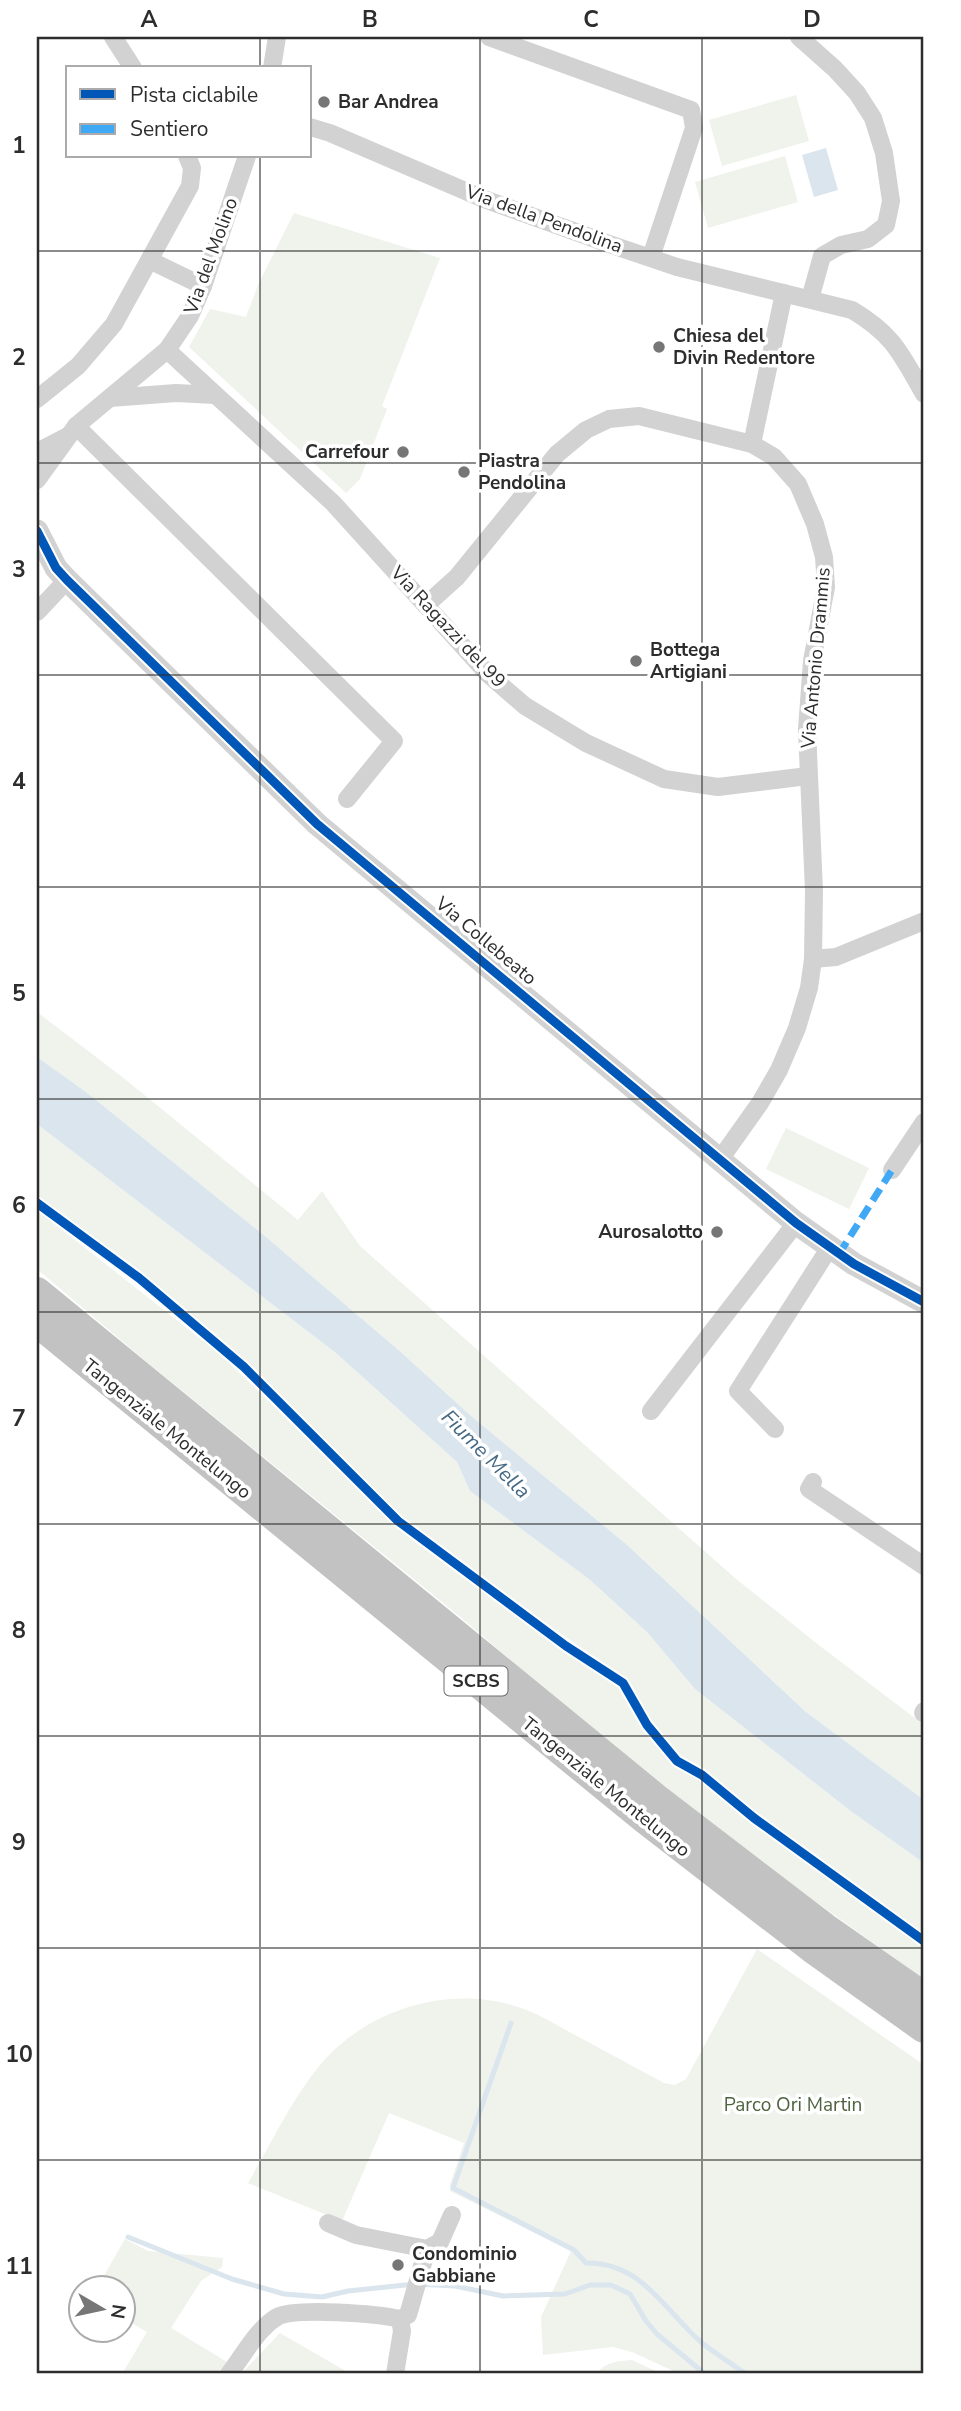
<svg xmlns="http://www.w3.org/2000/svg" width="961" height="2411" viewBox="0 0 961 2411" font-family="'Nunito Sans',sans-serif">
	<style>
		.green { fill: #eff3ec }
		.water { fill: #dae5ee }
		.lines { fill: none; stroke-linecap: round; stroke-linejoin: round }
		.stream { stroke: #dae5ee; stroke-width: 5 }
		.minor { stroke: #d2d2d2; stroke-width: 18 }
		.tertiary { stroke: #d2d2d2; stroke-width: 23 }
		.trunk { stroke: #c2c2c2; stroke-width: 30 }
		.quiet { stroke: #3fa9f5; stroke-width: 7; stroke-dasharray: 14 7; stroke-linecap: butt }
		.cycleway-casing { stroke: #fff; stroke-width: 13 }
		.cycleway { stroke: #0057b8; stroke-width: 9 }
		.grid { fill: none; stroke: #2d2d2d; stroke-width: 2; stroke-opacity: 0.55 }
		.poi-dot { fill: #767676; stroke: #fff; stroke-width: 2.5 }
		.labels { text-anchor: middle; dominant-baseline: central; stroke-width: 7; stroke-linejoin: round; paint-order: stroke }
		.shield { fill: #fff; stroke: #6c6c6c; stroke-width: 2 }
		.shield-label { font-size: 18px; font-weight: bold; fill: #2d2d2d }
		.poi-label { font-size: 19px; font-weight: bold; fill: #2d2d2d; stroke: #fff; text-anchor: start }
		.street-label { font-size: 19px; fill: #2d2d2d; stroke: #fff }
		.park-label { font-size: 19px; fill: #4e6340; stroke: #fff }
		.water-label { font-size: 21px; font-style: italic; fill: #456984; stroke: #fff }
		.neatline { fill: none; stroke: #2d2d2d; stroke-width: 2.5 }
		.grid-label { font-size: 23px; text-anchor: middle; font-weight: bold; fill: #2d2d2d }
	</style>
	<rect width="100%" height="100%" fill="#fff"/>
	<g class="green">
		<polygon points="796,95 809,141 722,166 709,120"/>
		<polygon points="785,156 798,202 708,228 695,182"/>
		<polygon points="294,213 440,258 382,406 387,409 360,479 346,493 189,347 210,309 246,317 258,285"/>
		<polygon points="37,1012 121,1076 298,1220 322,1191 360,1246 735,1578 820,1646 924,1725 924,1800 806,1712 626,1544 471,1416 403,1354 266,1237 86,1092 37,1057"/>
		<polygon points="37,1124 336,1353 457,1462 470,1491 589,1579 647,1632 695,1689 852,1812 924,1863 924,1936 824,1863 720,1784 692,1764 677,1757 644,1715 633,1690 615,1671 499,1591 404,1521 250,1367 136,1270 37,1196"/>
		<polygon points="786,1128 869,1168 849,1209 766,1169"/>
		<polygon points="37,1210 221,1355 391,1520 516,1616 618,1684 642,1725 674,1762 924,1949 924,1979 735,1844 589,1727 458,1615 148,1363 37,1269"/>
		<path d="M757 1949 924 2065V2374H680L632 2352 613 2347 543 2355 541 2317 571 2251 450 2191V2184L464 2143 389 2113 342 2221 248 2183C271 2144 291 2100 320 2065 366 2010 448 1984 518 2007 538 2013 556 2025 575 2035 605 2051 634 2067 664 2083L675 2085 686 2079Z"/>
		<polygon points="125,2239 148,2251 223,2258 222,2267 201,2281 171,2328 227,2362 218,2374 122,2374 147,2332 123,2318 122,2288 97,2288"/>
		<polygon points="280,2333 351,2374 241,2374"/>
		<path d="M632 2360 662 2374H596C605 2362 618 2361 632 2360Z"/>
	</g>
	<g class="water">
		<polygon points="826,148 838,190 814,197 802,155"/>
		<polygon points="37,1057 86,1092 266,1237 403,1354 471,1416 626,1544 806,1712 924,1800 924,1863 852,1812 695,1689 647,1632 589,1579 470,1491 457,1462 336,1353 37,1124"/>
	</g>
	<g class="lines">
		<g class="stream">
			<path d="M511 2023 453 2188 574 2250 586 2263C642 2262 665 2311 702 2343 716 2354 732 2364 746 2374"/>
			<polyline points="128,2237 232,2279 284,2294 322,2297 348,2291 415,2284 455,2286 503,2296 565,2294 590,2285 611,2285 630,2294 646,2321 657,2334 705,2374"/>
		</g>
		<g class="minor">
			<polyline points="113,37 133,68"/>
			<polyline points="489,37 691,110 694,128 651,257"/>
			<polyline points="799,37 835,69 857,93 873,118 884,153 891,201 886,225 868,239 841,245 822,256 810,299"/>
			<polyline points="272,68 277,37"/>
			<path d="M310 127 330 133 484 199 612 245 677 267 852 310C894 335 901 354 924 394"/>
			<polyline points="151,261 203,286"/>
			<polyline points="167,350 333,503 488,674 525,706 586,743 664,779 718,787 808,776"/>
			<polyline points="110,398 176,393 215,395"/>
			<polyline points="37,399 78,366 114,324 190,186 192,168 187,156"/>
			<polyline points="76,426 394,741 347,799"/>
			<polyline points="752,444 784,293"/>
			<polyline points="37,452 68,436"/>
			<polyline points="37,480 76,426 167,350 190,316 203,286 247,156"/>
			<polyline points="426,605 457,577 557,454 586,430 609,419 639,416 752,444 774,457 798,484 815,524 824,557 826,587 812,661 807,729 814,891 813,959 809,988 797,1028 779,1070 760,1103 721,1158"/>
			<polyline points="37,612 67,580"/>
			<polyline points="813,959 836,957 924,921"/>
			<polyline points="892,1170 924,1122"/>
			<polyline points="651,1411 796,1223"/>
			<polyline points="775,1429 738,1391 830,1247"/>
			<polyline points="813,1482 809,1489 924,1566"/>
			<polyline points="923,1713 924,1711"/>
			<polyline points="328,2223 356,2235 427,2249 440,2242 452,2215"/>
			<path d="M229 2374C243 2356 257 2329 277 2317 295 2307 379 2314 400 2319L408 2315 427 2249"/>
			<polyline points="395,2374 402,2331 400,2319"/>
		</g>
		<polyline class="tertiary" points="37,531 56,568 67,580 317,824 796,1223 854,1264 924,1302"/>
		<g class="trunk">
			<polyline points="37,1292 659,1801 825,1928 924,1997"/>
			<polyline points="37,1322 645,1819 812,1948 924,2028"/>
		</g>
		<polyline class="quiet" points="839,1254 892,1170"/>
		<g class="cycleway-casing">
			<g id="cycleway">
				<polyline points="37,531 56,568 67,580 317,824 796,1223 854,1264 924,1302"/>
				<polyline points="37,1203 139,1278 244,1367 398,1521 566,1646 623,1683 647,1725 677,1761 702,1775 754,1818 924,1941"/>
			</g>
		</g>
		<use href="#cycleway" class="cycleway"/>
	</g>
	<path class="grid" d="M260 37V68M480 37V2374M702 37V2374M260 156V2374M37 251H924M37 463H924M37 675H924M37 887H924M37 1099H924M37 1312H924M37 1524H924M37 1736H924M37 1948H924M37 2160H924"/>
	<g class="poi-dot">
		<circle cx="324" cy="102" r="7"/>
		<circle cx="659" cy="347" r="7"/>
		<circle cx="403" cy="452" r="7"/>
		<circle cx="464" cy="472" r="7"/>
		<circle cx="636" cy="661" r="7"/>
		<circle cx="717" cy="1232" r="7"/>
		<circle cx="398" cy="2265" r="7"/>
	</g>
	<g class="labels">
		<rect class="shield" x="444.5" y="1666.5" width="63" height="29" rx="5"/>
		<g class="shield-label">
			<text x="476" y="1681">SCBS</text>
		</g>
		<g class="poi-label">
			<text x="338" y="102">Bar Andrea</text>
			<text x="673" y="336">Chiesa del<tspan x="673" dy="22">Divin Redentore</tspan></text>
			<text x="389" y="452" text-anchor="end">Carrefour</text>
			<text x="478" y="461">Piastra<tspan x="478" dy="22">Pendolina</tspan></text>
			<text x="650" y="650">Bottega<tspan x="650" dy="22">Artigiani</tspan></text>
			<text x="703" y="1232" text-anchor="end">Aurosalotto</text>
			<text x="412" y="2254">Condominio<tspan x="412" dy="22">Gabbiane</tspan></text>
		</g>
		<g class="street-label">
			<text transform="translate(544 219) rotate(20)">Via della Pendolina</text>
			<text transform="translate(211 256) rotate(-70)">Via del Molino</text>
			<text transform="translate(448 627) rotate(47)">Via Ragazzi del 99</text>
			<text transform="translate(816 658) rotate(-85)">Via Antonio Drammis</text>
			<text transform="translate(486 941) rotate(40)">Via Collebeato</text>
			<text transform="translate(167 1429) rotate(39)">Tangenziale Montelungo</text>
			<text transform="translate(606 1787) rotate(39)">Tangenziale Montelungo</text>
		</g>
		<g class="park-label">
			<text x="793" y="2105">Parco Ori Martin</text>
		</g>
		<g class="water-label">
			<text transform="translate(486 1454) rotate(45)">Fiume Mella</text>
		</g>
	</g>
	<rect width="961" height="2411" fill="none" stroke="#ffffff" stroke-width="77"/>
	<rect x="66" y="66" width="245" height="91" fill="#ffffff" stroke="#ababab" stroke-width="2"/>
	<rect x="80" y="89" width="35" height="10" fill="#0057b8" stroke="#ababab" stroke-width="2"/>
	<text x="130" y="102" font-size="21" fill="#2d2d2d">Pista ciclabile</text>
	<rect x="80" y="124" width="35" height="10" fill="#3fa9f5" stroke="#ababab" stroke-width="2"/>
	<text x="130" y="136" font-size="21" fill="#2d2d2d">Sentiero</text>
	<g transform="translate(102 2309) rotate(99)"><circle r="33" fill="#ffffff" stroke="#ababab" stroke-width="2"/>
	<path d="M0-5L12 26L0 18L-12 26Z" fill="#767676"/>
	<text y="-10" font-size="19" font-weight="bold" text-anchor="middle" fill="#2d2d2d">N</text>
	</g>
	<rect x="38" y="38" width="884" height="2334" class="neatline"/>
	<g class="grid-label">
		<text x="149" y="27">A</text>
		<text x="370" y="27">B</text>
		<text x="591" y="27">C</text>
		<text x="812" y="27">D</text>
		<text x="19" y="153">1</text>
		<text x="19" y="365">2</text>
		<text x="19" y="577">3</text>
		<text x="19" y="789">4</text>
		<text x="19" y="1001">5</text>
		<text x="19" y="1213">6</text>
		<text x="19" y="1426">7</text>
		<text x="19" y="1638">8</text>
		<text x="19" y="1850">9</text>
		<text x="19" y="2062">10</text>
		<text x="19" y="2274">11</text>
	</g>
</svg>
